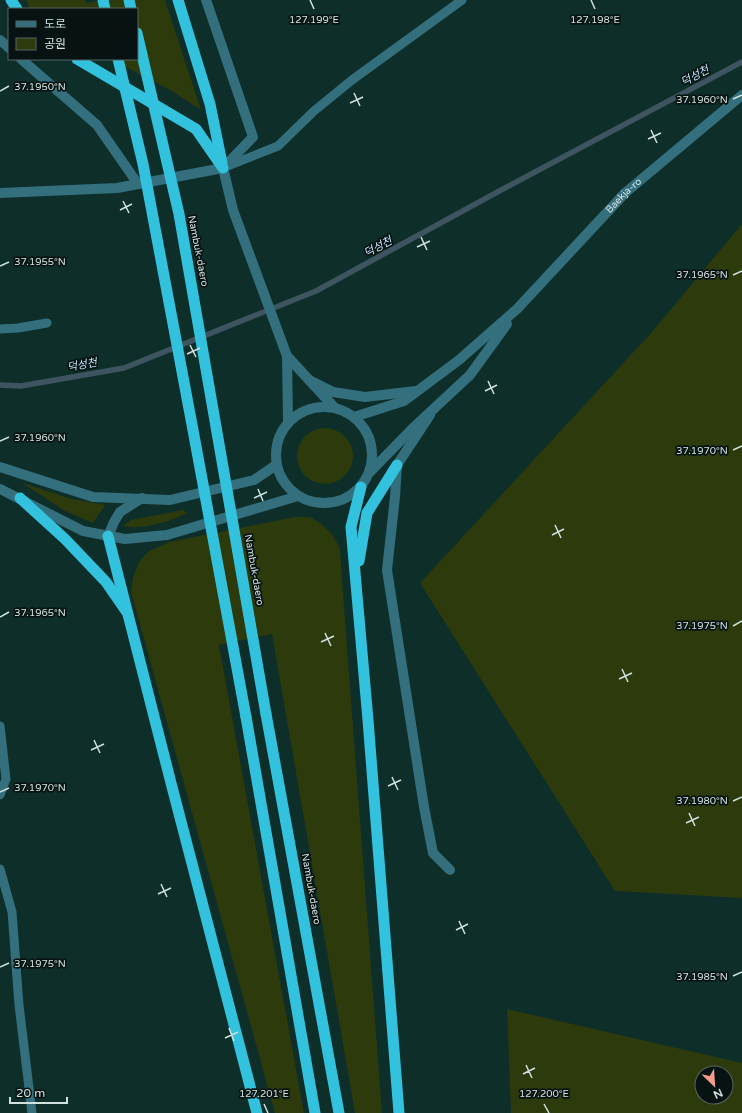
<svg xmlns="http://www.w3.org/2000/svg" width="742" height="1113" viewBox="0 0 742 1113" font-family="'Varela Round','Noto Sans KR',sans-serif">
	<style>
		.green { fill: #2c3a0c; fill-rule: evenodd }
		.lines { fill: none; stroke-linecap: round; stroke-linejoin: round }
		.stream { stroke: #3e5461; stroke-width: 5.5 }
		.service { stroke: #336f7d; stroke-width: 9 }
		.minor { stroke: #336f7d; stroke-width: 10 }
		.tertiary { stroke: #336f7d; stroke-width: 10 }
		.trunk { stroke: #32c2de; stroke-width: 11 }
		.trunk-bridge { stroke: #32c2de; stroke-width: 11 }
		.ticks { fill: none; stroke: #d0e1de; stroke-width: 1.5 }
		.labels { text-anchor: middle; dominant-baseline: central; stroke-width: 3.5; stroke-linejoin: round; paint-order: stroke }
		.street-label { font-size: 10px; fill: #d0e1de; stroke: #071312 }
		.water-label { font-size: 11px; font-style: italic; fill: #c9e6ff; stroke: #071312 }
		.ticks-label { font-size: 10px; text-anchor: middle; fill: #d0e1de; stroke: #071312; stroke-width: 3.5; stroke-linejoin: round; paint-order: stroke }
	</style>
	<rect width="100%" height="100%" fill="#0e2e2a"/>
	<g class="green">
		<polygon points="26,0 85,0 86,3 104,0 165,0 201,110 172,91 110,59 137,59 137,9 30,9"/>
		<polygon points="742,224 742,898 615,891 420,583 652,332"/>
		<circle cx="325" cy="456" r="28"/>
		<polygon points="22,483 72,499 105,505 93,523 65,511"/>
		<path d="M183 510 187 513C171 522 141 530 123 526L131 520Z"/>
		<polygon points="295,517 310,517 320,523 332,534 340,548 342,580 382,1113 355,1113 272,634 219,645 304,1113 275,1113 131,592 133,577 139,562 148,552 169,542"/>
		<path d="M507 1009 742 1063V1113H511ZM702 1073H726V1097H702Z"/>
	</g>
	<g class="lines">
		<polyline class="stream" points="0,385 21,386 124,368 316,291 503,189 742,62"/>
		<g class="service">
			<polyline points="225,167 278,146 314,111 352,80 462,0"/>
			<polyline points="0,329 18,328 47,323"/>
			<polyline points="0,726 6,779 0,795"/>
			<polyline points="0,869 12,912 19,1005 32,1113"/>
		</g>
		<g class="minor">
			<polyline points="0,40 9,48"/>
			<polyline points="21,59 97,125 138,184"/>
			<polyline points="223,168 233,210 287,356 288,422"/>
			<polyline points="0,193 117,188 223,168 253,137 206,0"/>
			<polyline points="287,356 334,407"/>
			<polyline points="430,415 397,465 395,497 387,570 424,807 433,853 450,870"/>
		</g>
		<g class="tertiary">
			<polyline points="309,380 333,392 365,397 416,391"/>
			<circle cx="324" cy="455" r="48"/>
			<path id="s1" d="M354 417 404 401 459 360 517 309 625 193 742 95"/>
			<polyline points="0,467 93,497 170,500 254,480 276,465"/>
			<polyline points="370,472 412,429 470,375 507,324"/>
			<polyline points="0,489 83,531 125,539 167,535 298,496"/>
			<polyline points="108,536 114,522 120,512 142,498"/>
		</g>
		<g class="trunk">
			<polyline points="11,0 17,9"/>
			<polyline points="103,0 105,9"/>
			<polyline points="129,0 131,9"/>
			<polyline points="178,0 210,104 222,163"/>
			<polyline points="77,59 196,129 223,168"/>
			<polyline points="361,487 351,527 368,720 399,1113"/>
			<polyline points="20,498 65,539 106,582 126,611"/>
			<polyline points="108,536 171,783 257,1113"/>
			<polyline points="359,561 367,513 397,465"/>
			<polyline points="266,714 339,1113"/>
			<polyline points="246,717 315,1113"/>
		</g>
		<g class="trunk-bridge">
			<polyline points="137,33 179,214 266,714"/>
			<polyline points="118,59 143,164 193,430 246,717"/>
		</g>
	</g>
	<path class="ticks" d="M310 0 314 9M591 0 595 9M0 91 9 86M354 93 360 106M733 99 742 95M350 103 363 97M651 130 657 143M648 139 661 133M123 201 129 213M120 210 132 204M421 237 427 250M417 247 430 241M0 266 9 262M733 275 742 271M190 345 196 357M187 354 200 348M488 381 494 394M485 391 497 385M0 441 9 437M733 450 742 446M258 489 263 501M254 498 267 492M555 525 561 538M552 535 564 529M0 617 9 612M733 626 742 621M325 633 331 646M321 642 334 636M622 669 628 682M619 679 632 673M94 740 100 753M91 750 104 744M392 777 398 790M388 786 401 780M0 792 9 788M733 801 742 797M689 813 695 826M686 823 699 817M161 884 167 897M158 894 171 888M459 921 465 934M456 930 468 924M0 967 9 963M733 976 742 972M229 1028 234 1041M225 1038 238 1032M526 1065 532 1078M523 1074 535 1068M264 1104 268 1113M544 1104 549 1113"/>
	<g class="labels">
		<g class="street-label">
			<text stroke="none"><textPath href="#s1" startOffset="354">Baekja-ro</textPath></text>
			<text transform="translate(198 251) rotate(79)">Nambuk-daero</text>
			<text transform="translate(254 570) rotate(80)">Nambuk-daero</text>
			<text transform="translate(311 889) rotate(80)">Nambuk-daero</text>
		</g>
		<g class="water-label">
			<text transform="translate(695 76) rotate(-28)">덕성천</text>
			<text transform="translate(378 247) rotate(-28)">덕성천</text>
			<text transform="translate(82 365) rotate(-10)">덕성천</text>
		</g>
	</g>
	<g class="ticks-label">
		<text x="314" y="23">127.199°E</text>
		<text x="595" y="23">127.198°E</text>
		<text x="40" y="90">37.1950°N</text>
		<text x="702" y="103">37.1960°N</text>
		<text x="40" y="265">37.1955°N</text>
		<text x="702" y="278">37.1965°N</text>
		<text x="40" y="441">37.1960°N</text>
		<text x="702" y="454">37.1970°N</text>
		<text x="40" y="616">37.1965°N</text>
		<text x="702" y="629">37.1975°N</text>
		<text x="40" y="791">37.1970°N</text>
		<text x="702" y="804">37.1980°N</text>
		<text x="40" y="967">37.1975°N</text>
		<text x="702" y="980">37.1985°N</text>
		<text x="264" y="1097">127.201°E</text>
		<text x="544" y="1097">127.200°E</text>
	</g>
	<rect x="8" y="8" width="130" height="52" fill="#071312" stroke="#576564"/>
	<rect x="16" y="21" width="20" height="6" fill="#336f7d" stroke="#576564"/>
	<text x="44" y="28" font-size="12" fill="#d0e1de">도로</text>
	<rect x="16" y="38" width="20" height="12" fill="#2c3a0c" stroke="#576564"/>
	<text x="44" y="48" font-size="12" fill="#d0e1de">공원</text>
	<g transform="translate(714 1085) rotate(155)"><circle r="19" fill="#071312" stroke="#576564"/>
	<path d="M0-3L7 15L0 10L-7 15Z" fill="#f49e89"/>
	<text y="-6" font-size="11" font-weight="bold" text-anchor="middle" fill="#d0e1de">N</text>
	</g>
	<path d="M10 1097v6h57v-6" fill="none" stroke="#d0e1de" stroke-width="2"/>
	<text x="16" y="1097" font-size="12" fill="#d0e1de" stroke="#071312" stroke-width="3" paint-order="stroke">20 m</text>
</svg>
